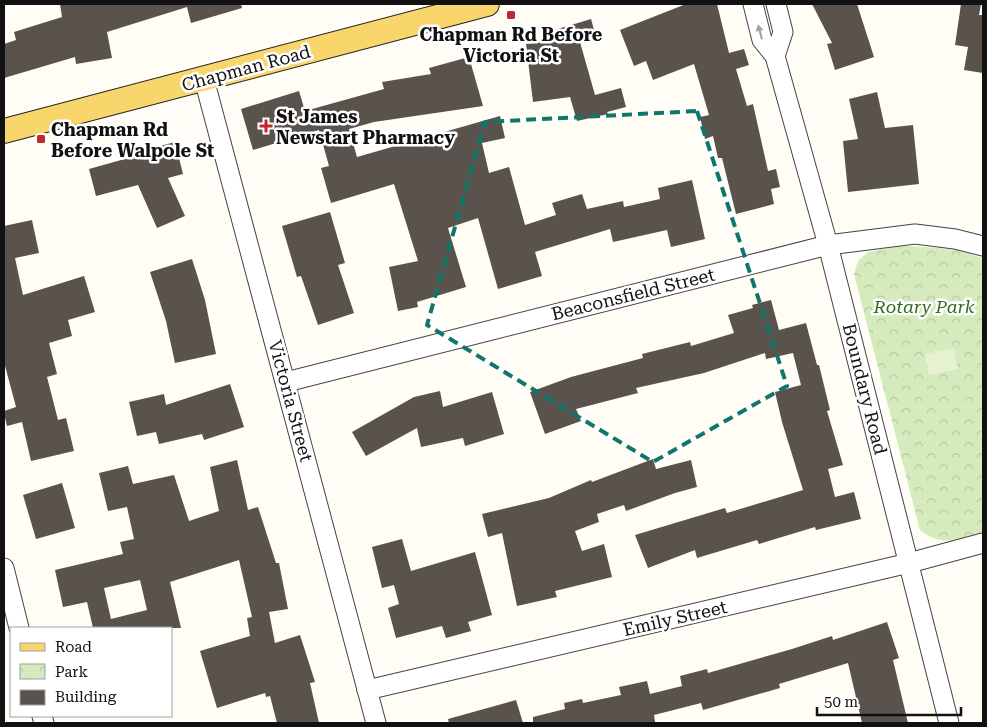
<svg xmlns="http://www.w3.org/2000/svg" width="987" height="727" viewBox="0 0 987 727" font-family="'Roboto Serif',serif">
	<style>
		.park { fill: url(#park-crowns) }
		.pitch { fill: #e6f2cf }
		.building { fill: #5a524d; fill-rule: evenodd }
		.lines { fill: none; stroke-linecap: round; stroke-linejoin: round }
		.minor-casing { stroke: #444; stroke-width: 21 }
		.major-casing { stroke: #222; stroke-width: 26 }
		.minor { stroke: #fff; stroke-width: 19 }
		.major { stroke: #f9d66b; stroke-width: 24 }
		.oneway { fill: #a0a0a0 }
		.marked { fill: none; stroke: #0f766e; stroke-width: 4; stroke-dasharray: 10 6; stroke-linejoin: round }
		.poi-dot { fill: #c4262e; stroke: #fff; stroke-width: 2 }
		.labels { text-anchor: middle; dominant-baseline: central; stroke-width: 5; stroke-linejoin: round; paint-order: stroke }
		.poi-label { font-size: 18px; font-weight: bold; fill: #111; stroke: #fff; text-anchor: start }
		.street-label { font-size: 18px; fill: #111; stroke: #fff }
		.park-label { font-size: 18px; font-style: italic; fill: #2f6b1f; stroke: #fff }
	</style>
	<defs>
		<pattern id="park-crowns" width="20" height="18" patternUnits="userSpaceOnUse" patternTransform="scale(1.25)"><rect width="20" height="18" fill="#d5ebbd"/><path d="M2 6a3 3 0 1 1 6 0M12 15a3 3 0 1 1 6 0" fill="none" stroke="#b6c8a1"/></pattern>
	</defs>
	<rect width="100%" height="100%" fill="#fffdf5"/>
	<path class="park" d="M900 246C927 247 958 247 983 259V532C957 539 943 548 920 530L854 274 858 261 868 252Z"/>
	<polygon class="pitch" points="954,348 958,369 929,375 925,354"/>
	<g class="building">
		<polygon points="60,4 241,4 242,8 191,23 187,7 107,32 112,58 76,64 75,57 4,78 4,44 16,40 14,32 62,17"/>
		<polygon points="686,4 717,4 729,53 744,49 749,65 736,69 747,106 753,104 768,171 776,169 780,187 771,189 774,204 736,214 722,158 718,158 713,136 705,139 700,117 709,115 694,64 653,80 646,61 634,66 620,30"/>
		<polygon points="812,4 857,4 874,57 835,70 827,44 832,43"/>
		<polygon points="961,4 981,4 979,15 983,15 983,73 964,70 968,47 955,45"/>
		<polygon points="591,19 596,37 580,42 595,95 621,88 626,107 607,112 608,114 577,121 570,97 533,102 526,44 551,41 548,32"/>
		<polygon points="469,57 483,106 374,122 349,129 357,157 500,116 505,138 482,143 489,173 509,167 525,225 556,215 552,203 582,194 587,209 623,201 624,207 660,199 658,188 692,180 705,239 671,247 667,230 613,242 610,229 535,252 542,276 498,289 478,218 448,228 466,287 417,302 418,307 398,311 389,267 418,261 394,184 331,203 321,168 329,166 319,130 253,150 241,109 299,91 305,111 384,89 382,82 431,74 429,68"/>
		<polygon points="877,92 885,128 913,125 919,184 848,192 843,141 858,139 849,99"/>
		<polygon points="175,142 183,174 168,178 185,216 157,228 138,185 96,196 89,169 139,155 138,152"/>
		<polygon points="330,212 345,263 338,265 354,313 318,325 301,276 297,277 282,226"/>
		<polygon points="32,220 39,253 15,258 23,295 84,276 95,312 68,320 72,336 49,343 57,374 47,377 58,420 66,418 74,451 31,461 22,422 7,426 4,413 4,411 16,407 4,362 4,226"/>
		<polygon points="192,259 205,300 216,354 175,363 166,321 150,272"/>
		<polygon points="771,300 779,330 806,323 817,365 819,365 830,410 827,411 843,465 828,469 835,497 854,492 861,519 816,530 815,527 759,544 757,540 697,558 695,550 648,568 635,535 725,508 727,513 803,490 782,422 775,392 801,385 793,353 766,359 765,353 704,373 636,388 638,393 576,409 581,421 545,434 530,392 571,377 643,358 642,354 690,342 691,346 734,333 728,315 753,308 752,305"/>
		<polygon points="230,384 244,427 204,440 202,434 159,444 156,432 137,436 129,402 164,394 166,405"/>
		<polygon points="440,391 443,407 492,392 504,434 465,446 463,438 421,447 417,428 366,456 352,432 414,397"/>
		<polygon points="653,459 656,469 691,460 697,487 675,493 626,511 624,505 597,514 599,522 575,531 582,551 604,544 612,577 555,591 557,597 517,606 502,533 488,537 482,514 549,498 591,480 592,482"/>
		<path d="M237 460 248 510 258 507 276 563H279L288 609 269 612 275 643 300 635 315 682 310 683 319 723H277L270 696 266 697 265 693 217 708 200 651 250 636 247 618 252 617 239 560 170 582 181 628H93L87 602 63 607 55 570 123 554 120 542 134 539 127 507 108 511 99 473 128 466 133 484 174 475 189 521 219 511 210 467ZM140 580 147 610 111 619 104 588Z"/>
		<polygon points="62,483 75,528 36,539 23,495"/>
		<polygon points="402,539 411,571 475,552 492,615 468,622 471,631 446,638 442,626 396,638 388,608 399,604 394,585 382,588 372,547"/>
		<polygon points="887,622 899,658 893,660 908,723 862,723 848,663 779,684 780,688 703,710 701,703 654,715 655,722 648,723 533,723 533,717 565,709 564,703 582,699 583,703 621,695 619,687 647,681 650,694 682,686 680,676 707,669 708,673 792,649 832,636 833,640"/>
		<polygon points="516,700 523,723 449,723 448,719"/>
	</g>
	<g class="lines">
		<g class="minor-casing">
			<g id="minor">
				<polyline points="753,4 762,40 775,56 828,245 949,723"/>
				<polyline points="775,56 783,32 776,4"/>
				<polyline points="204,79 376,723"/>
				<polyline points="286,382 828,245 915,234 955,239 983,246"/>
				<polyline points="4,568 19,628"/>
				<polyline points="367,690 909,563 983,543"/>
				<polyline points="42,716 44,723"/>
			</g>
		</g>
		<g class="major-casing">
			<polyline id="major" points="4,131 487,4"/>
		</g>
		<use href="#minor" class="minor"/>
		<use href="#major" class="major"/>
	</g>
	<defs><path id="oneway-solid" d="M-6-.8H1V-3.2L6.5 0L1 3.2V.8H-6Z" transform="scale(1.25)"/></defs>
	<use class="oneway" href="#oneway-solid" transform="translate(760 32) rotate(-105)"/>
	<path class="marked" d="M697 111 787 386 653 462 427 325 485 122Z"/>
	<g class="poi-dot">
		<rect x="506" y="10" width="10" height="10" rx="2.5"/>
		<path d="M263.5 118.5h5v5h5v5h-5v5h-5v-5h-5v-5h5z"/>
		<rect x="36" y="134" width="10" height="10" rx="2.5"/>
	</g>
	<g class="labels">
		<g class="poi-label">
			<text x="511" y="34" text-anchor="middle">Chapman Rd Before<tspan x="511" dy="21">Victoria St</tspan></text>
			<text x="276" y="116">St James<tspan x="276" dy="21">Newstart Pharmacy</tspan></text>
			<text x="51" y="129">Chapman Rd<tspan x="51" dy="21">Before Walpole St</tspan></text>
		</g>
		<g class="street-label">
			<text transform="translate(246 68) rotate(-15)">Chapman Road</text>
			<text transform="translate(633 294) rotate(-14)">Beaconsfield Street</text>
			<text transform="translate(865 389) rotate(76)">Boundary Road</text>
			<text transform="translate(291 401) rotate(75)">Victoria Street</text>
			<text transform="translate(675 618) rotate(-13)">Emily Street</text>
		</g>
		<g class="park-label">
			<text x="924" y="306">Rotary Park</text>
		</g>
	</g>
	<rect width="987" height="727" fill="none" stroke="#111111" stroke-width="10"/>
	<rect x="10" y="627" width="162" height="90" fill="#ffffff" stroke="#a0a0a0"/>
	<rect x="20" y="643" width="25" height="8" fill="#f9d66b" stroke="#a0a0a0"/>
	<text x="55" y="652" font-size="15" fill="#111111">Road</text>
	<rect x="20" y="664" width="25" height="15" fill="url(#park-crowns)" stroke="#a0a0a0"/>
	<text x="55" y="677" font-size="15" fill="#111111">Park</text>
	<rect x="20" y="690" width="25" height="15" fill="#5a524d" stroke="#a0a0a0"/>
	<text x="55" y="702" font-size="15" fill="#111111">Building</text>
	<path d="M817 707v8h144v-8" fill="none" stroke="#111111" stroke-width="2.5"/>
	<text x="824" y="707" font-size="15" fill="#111111" stroke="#ffffff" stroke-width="4" paint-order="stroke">50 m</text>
</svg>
